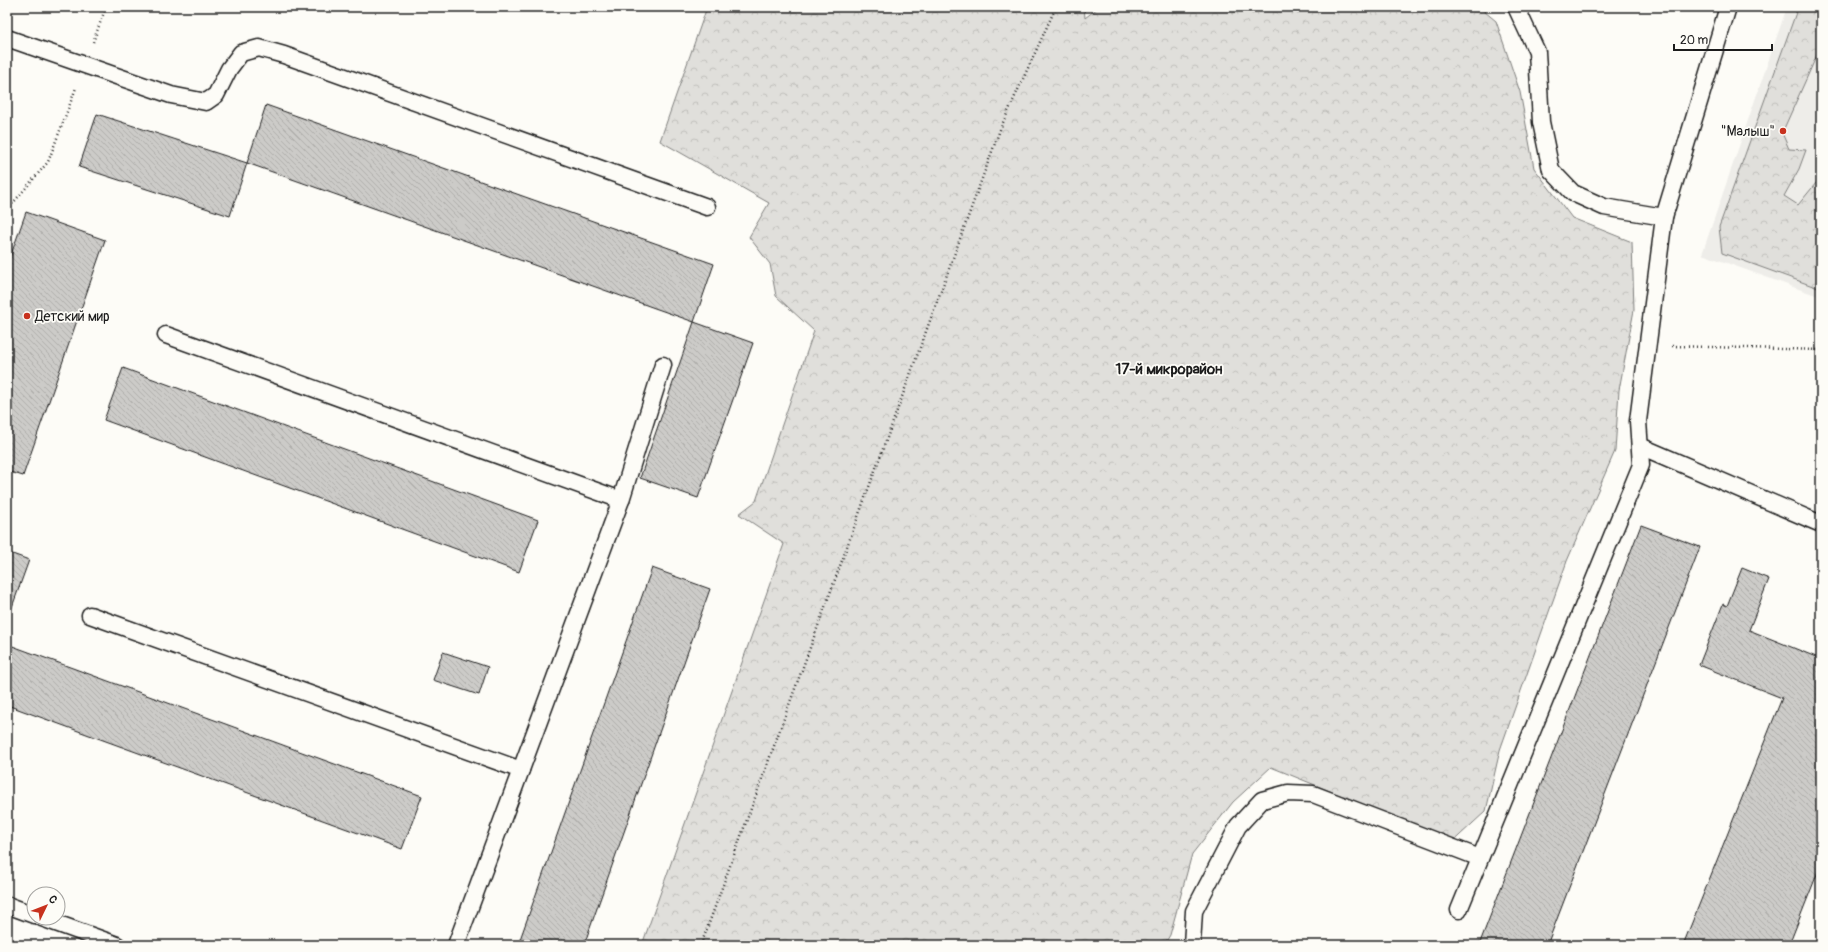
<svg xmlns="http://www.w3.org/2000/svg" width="1828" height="952" viewBox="0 0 1828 952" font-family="Pangolin,sans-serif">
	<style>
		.built { fill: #eeede9 }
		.forest { fill: url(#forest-crowns); stroke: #7e7e7c }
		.building { fill: url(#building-back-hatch); stroke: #1c1c1c }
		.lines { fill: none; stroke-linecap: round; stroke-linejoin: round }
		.service-casing { stroke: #1c1c1c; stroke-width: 19 }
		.path { stroke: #1c1c1c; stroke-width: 2.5; stroke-dasharray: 1 3; stroke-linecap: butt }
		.service { stroke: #fdfcf7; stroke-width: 16 }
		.poi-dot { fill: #c8321e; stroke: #fdfcf7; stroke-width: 1.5 }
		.labels { text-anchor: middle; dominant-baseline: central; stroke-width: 3.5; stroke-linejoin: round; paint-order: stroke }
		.poi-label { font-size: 14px; fill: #1c1c1c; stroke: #fdfcf7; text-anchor: end }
		.neighbourhood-label { font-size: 15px; font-weight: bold; fill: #1c1c1c; stroke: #fdfcf7 }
	</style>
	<defs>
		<pattern id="forest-crowns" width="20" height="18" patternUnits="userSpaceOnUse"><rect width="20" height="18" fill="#e0dfdb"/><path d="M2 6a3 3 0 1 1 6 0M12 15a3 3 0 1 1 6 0" fill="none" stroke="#c0bfbb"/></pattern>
		<pattern id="building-back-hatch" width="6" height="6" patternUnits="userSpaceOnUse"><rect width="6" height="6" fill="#cccbc8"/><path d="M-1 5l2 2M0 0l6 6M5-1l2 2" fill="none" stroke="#afaeab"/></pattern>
	</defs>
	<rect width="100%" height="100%" fill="#fdfcf7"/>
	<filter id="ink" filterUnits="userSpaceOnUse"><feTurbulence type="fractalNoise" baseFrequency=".025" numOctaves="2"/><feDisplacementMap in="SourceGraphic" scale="8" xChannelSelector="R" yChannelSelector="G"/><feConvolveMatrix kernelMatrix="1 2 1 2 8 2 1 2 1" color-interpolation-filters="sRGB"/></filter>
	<g filter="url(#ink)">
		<polygon class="built" points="1787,7 1821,7 1821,297 1702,254"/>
		<g class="forest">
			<polygon points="707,7 1084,7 1085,18 1099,7 1479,7 1496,21 1520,92 1534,168 1572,218 1632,242 1634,310 1619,390 1615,451 1567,561 1500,750 1486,811 1446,848 1379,811 1271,767 1233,802 1192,854 1170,935 1164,945 642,945 784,544 739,514 756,501 814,331 776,296 770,264 749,237 769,203 660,141"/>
			<polygon points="1798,7 1821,7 1821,46 1782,133 1789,149 1806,150 1799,169 1784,196 1798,205 1821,177 1821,289 1722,253 1719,227"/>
		</g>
		<g class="building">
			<polygon points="266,105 714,264 694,322 247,163"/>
			<polygon points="97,114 247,163 230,216 79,167"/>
			<polygon points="26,212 105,240 23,476 7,471 7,266"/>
			<polygon points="694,322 753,343 698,498 640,478"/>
			<polygon points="123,368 538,520 519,572 104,420"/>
			<polygon points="1641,525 1700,547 1547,945 1479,945"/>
			<polygon points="7,552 29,560 7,621"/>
			<polygon points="652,568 710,589 584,945 518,945"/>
			<polygon points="1742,568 1769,579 1749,630 1821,659 1821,864 1789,945 1683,945 1782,698 1699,665 1723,604 1727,606"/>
			<polygon points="7,644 422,796 402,849 7,705"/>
			<polygon points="443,652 488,667 479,695 433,680"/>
		</g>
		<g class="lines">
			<g class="service-casing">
				<g id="service">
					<polyline points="1516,7 1537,52 1541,122 1551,170 1573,193 1604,207 1664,217"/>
					<polyline points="7,38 171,95 206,102 216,95 229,69 241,53 259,48 284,55 707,207"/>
					<polyline points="166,335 621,500"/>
					<polyline points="1640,446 1821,524"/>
					<polyline points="90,615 521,770"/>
					<polyline points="7,905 34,915"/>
					<polyline points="1459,910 1641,465 1638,421 1664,217 1728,7"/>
					<polyline points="42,918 117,945"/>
					<polyline points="456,945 621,500 663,365"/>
					<polyline points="1192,945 1194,911 1238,826 1262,800 1288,793 1313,794 1480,858"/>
				</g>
			</g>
			<g class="path">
				<polyline points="93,42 106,7"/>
				<polyline points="7,210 48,162 76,88"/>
				<polyline points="1672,346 1821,350"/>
				<polyline points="701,945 1001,127 1056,7"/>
			</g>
			<use href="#service" class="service"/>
		</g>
	</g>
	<g class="poi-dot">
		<circle cx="1783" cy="131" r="4"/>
		<circle cx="27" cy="316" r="4"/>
	</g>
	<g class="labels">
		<g class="poi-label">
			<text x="1775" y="131">"Малыш"</text>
			<text x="35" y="316" text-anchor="start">Детский мир</text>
		</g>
		<g class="neighbourhood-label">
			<text x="1169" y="369">17-й микрорайон</text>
		</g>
	</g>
	<rect width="1828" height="952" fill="none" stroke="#fdfcf7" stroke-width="24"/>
	<rect x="12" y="12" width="1804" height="928" fill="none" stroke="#1c1c1c" stroke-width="1.5" filter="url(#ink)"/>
	<g transform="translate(46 906) rotate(47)"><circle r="19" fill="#fdfcf7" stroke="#a3a29f"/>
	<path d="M0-3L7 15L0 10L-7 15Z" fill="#c8321e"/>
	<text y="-6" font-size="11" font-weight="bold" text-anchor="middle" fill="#1c1c1c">С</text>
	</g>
	<path d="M1674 44v6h98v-6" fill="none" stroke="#1c1c1c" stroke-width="2"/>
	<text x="1680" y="44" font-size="12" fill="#1c1c1c" stroke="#fdfcf7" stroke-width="3" paint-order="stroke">20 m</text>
</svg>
